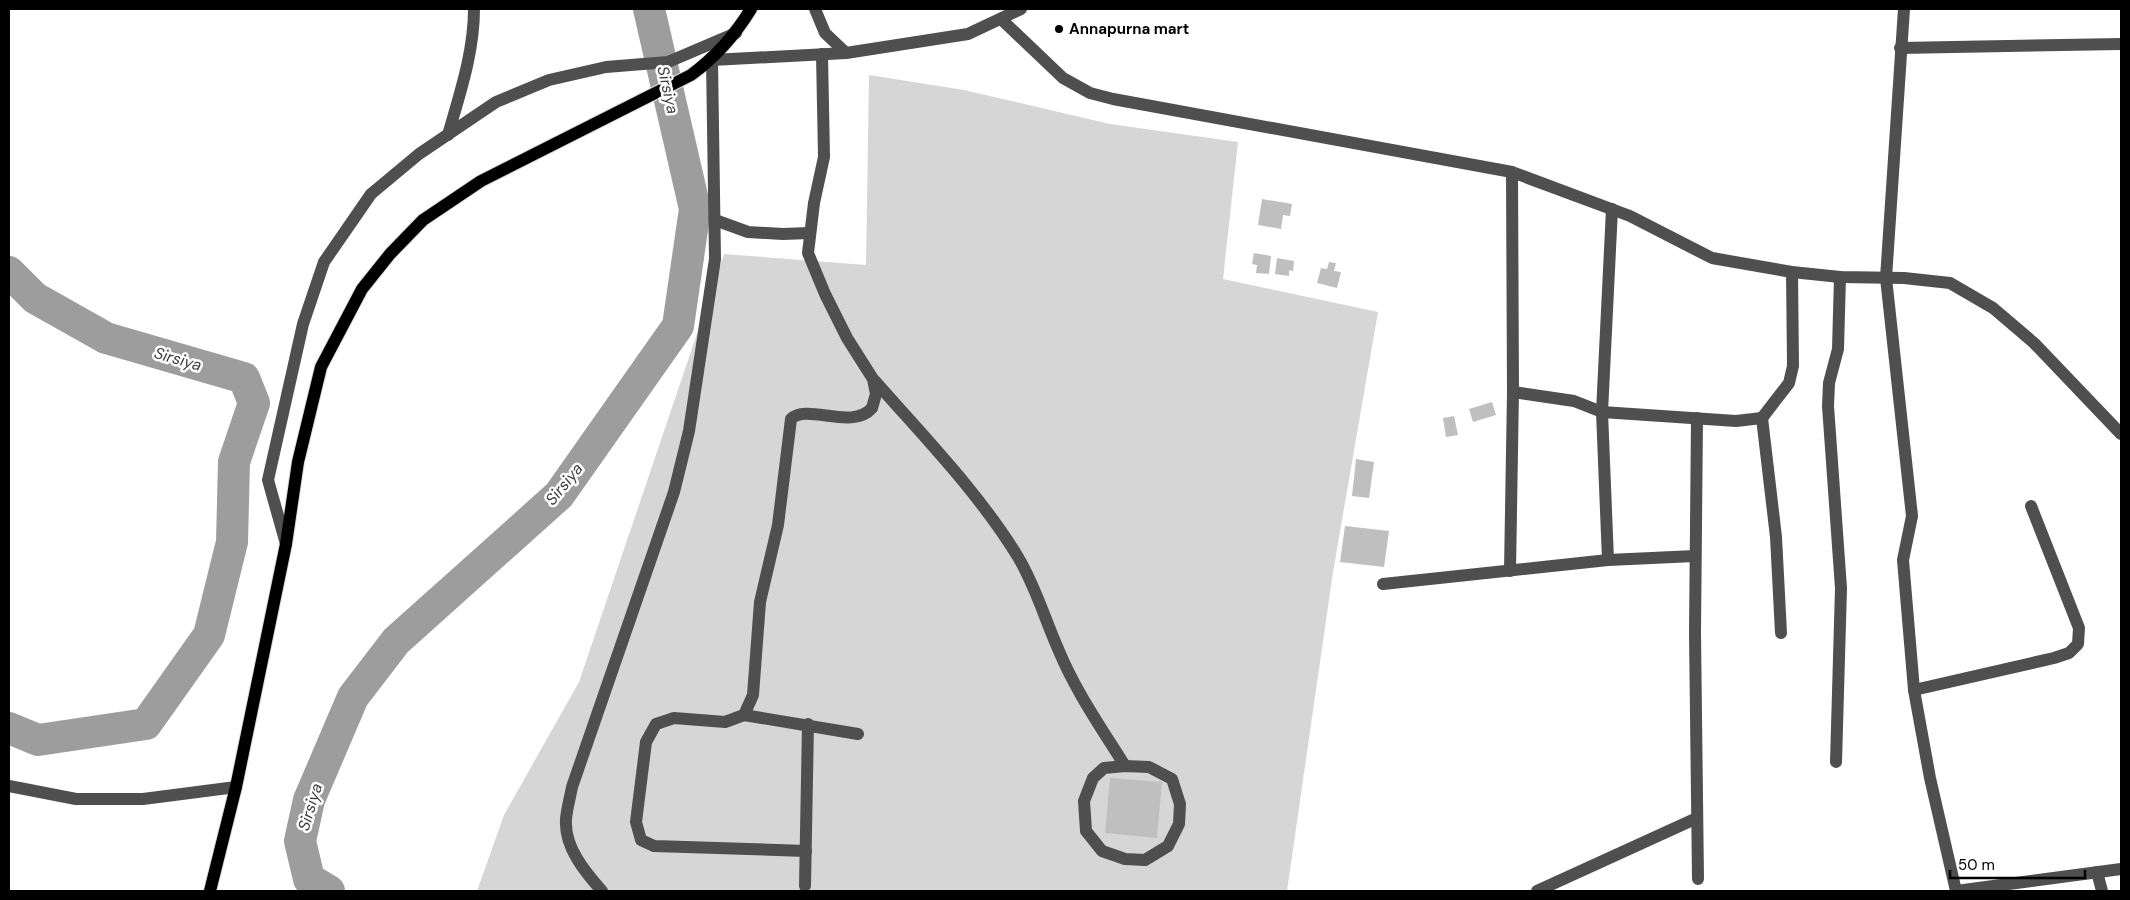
<svg xmlns="http://www.w3.org/2000/svg" width="2130" height="900" viewBox="0 0 2130 900" font-family="'DM Sans',sans-serif">
	<style>
		.green { fill: #d6d6d6 }
		.lines { fill: none; stroke-linecap: round; stroke-linejoin: round }
		.river { stroke: #9d9d9d; stroke-width: 32 }
		.building { fill: #bfbfbf }
		.major-casing { stroke: #dbdbdb; stroke-width: 14 }
		.minor { stroke: #4f4f4f; stroke-width: 12 }
		.major { stroke: #000; stroke-width: 12 }
		.poi-dot { fill: #000; stroke: #fff; stroke-width: 2 }
		.labels { text-anchor: middle; dominant-baseline: central; stroke-width: 5; stroke-linejoin: round; paint-order: stroke }
		.poi-label { font-size: 15px; font-weight: bold; fill: #000; stroke: #fff; text-anchor: start }
		.water-label { font-size: 16px; font-style: italic; fill: #3e3e3e; stroke: #fff }
	</style>
	<rect width="100%" height="100%" fill="#fff"/>
	<polygon class="green" points="869,75 964,90 1110,124 1238,142 1223,279 1378,312 1333,572 1287,891 477,891 504,815 579,682 724,254 866,265"/>
	<g class="lines">
		<g class="river">
			<polyline points="9,272 35,298 106,338 244,378 254,403 234,462 232,542 209,635 146,724 38,740 9,728"/>
			<polyline points="329,891 309,879 300,841 309,800 353,697 396,641 559,495 678,326 695,209 649,9"/>
		</g>
	</g>
	<g class="building">
		<polygon points="1262,199 1292,204 1290,216 1283,215 1281,229 1258,225"/>
		<polygon points="1254,253 1271,256 1269,274 1256,273 1257,265 1252,264"/>
		<polygon points="1277,258 1294,261 1293,271 1289,270 1289,276 1275,274"/>
		<polygon points="1329,262 1336,263 1334,271 1341,272 1337,288 1317,283 1321,268 1327,269"/>
		<polygon points="1492,402 1496,415 1473,422 1469,409"/>
		<polygon points="1454,416 1458,435 1446,437 1443,418"/>
		<polygon points="1356,459 1374,462 1369,498 1352,496"/>
		<polygon points="1345,526 1389,531 1384,567 1340,562"/>
		<polygon points="1110,778 1162,782 1157,838 1105,833"/>
	</g>
	<g class="lines">
		<g class="major-casing">
			<path id="major" d="M210 891 236 787 286 544 298 462 321 367 362 289 390 254 423 220 481 181 691 75C717 56 735 35 751 9"/>
		</g>
		<g class="minor">
			<polyline points="815,9 825,33 846,53 968,34 1021,9"/>
			<polyline points="1904,9 1886,278 1912,516 1903,560 1914,690 1930,778 1956,891"/>
			<polyline points="1001,19 1063,78 1090,93 1113,99 1512,172 1630,216 1712,258 1792,272 1840,277 1904,278 1950,283 1993,308 2034,343 2121,434"/>
			<polyline points="1900,48 2121,44"/>
			<path d="M448 135C460 93 474 52 474 9"/>
			<polyline points="715,220 748,232 783,234 809,233"/>
			<path d="M875 381C924 437 979 493 1018 557 1036 587 1045 620 1059 651 1076 692 1102 729 1125 766"/>
			<polyline points="1513,392 1574,401 1602,412 1736,421 1762,418 1776,537 1781,633"/>
			<polyline points="1697,418 1695,633 1698,879"/>
			<polyline points="1762,418 1789,383 1793,366 1792,272"/>
			<polyline points="286,544 268,480 303,324 324,262 371,194 419,154 496,102 549,80 606,67 668,62 736,33"/>
			<polyline points="1608,560 1695,556"/>
			<polyline points="1510,571 1513,392 1512,172"/>
			<polyline points="1383,584 1608,560 1602,412 1612,209"/>
			<polyline points="1914,690 2054,658 2069,653 2078,644 2079,628 2031,506"/>
			<polyline points="744,715 858,734"/>
			<polyline points="1836,762 1841,588 1828,406 1829,383 1838,349 1840,277"/>
			<polygon points="1125,766 1149,767 1172,779 1180,804 1179,824 1168,846 1145,860 1125,859 1102,851 1086,831 1084,801 1093,778 1104,768"/>
			<polyline points="9,786 76,799 143,799 236,787"/>
			<path d="M806 851 654 846 641 840 636 822 646 742 656 724 674 718 725 722 744 715 753 695 760 602 778 525 791 419C807 403 852 431 872 408L876 394 873 379 847 338 825 294 808 253 814 203 824 157 822 54"/>
			<polyline points="2097,872 2102,891"/>
			<polyline points="805,886 808,724"/>
			<path d="M602 891C585 872 564 847 566 819 567 808 570 798 572 787L674 492 689 431 715 259 712 60 846 53"/>
			<polyline points="1537,891 1697,818"/>
			<polyline points="1956,891 2121,869"/>
		</g>
		<use href="#major" class="major"/>
	</g>
	<circle class="poi-dot" cx="1059" cy="29" r="5"/>
	<g class="labels">
		<g class="poi-label">
			<text x="1069" y="29">Annapurna mart</text>
		</g>
		<g class="water-label">
			<text transform="translate(668 90) rotate(77)">Sirsiya</text>
			<text transform="translate(178 359) rotate(16)">Sirsiya</text>
			<text transform="translate(564 484) rotate(-51)">Sirsiya</text>
			<text transform="translate(310 807) rotate(-73)">Sirsiya</text>
		</g>
	</g>
	<rect width="2130" height="900" fill="none" stroke="#000000" stroke-width="20"/>
	<path d="M1950 870v8h135v-8" fill="none" stroke="#000000" stroke-width="2.5"/>
	<text x="1958" y="870" font-size="15" fill="#000000" stroke="#ffffff" stroke-width="4" paint-order="stroke">50 m</text>
</svg>
